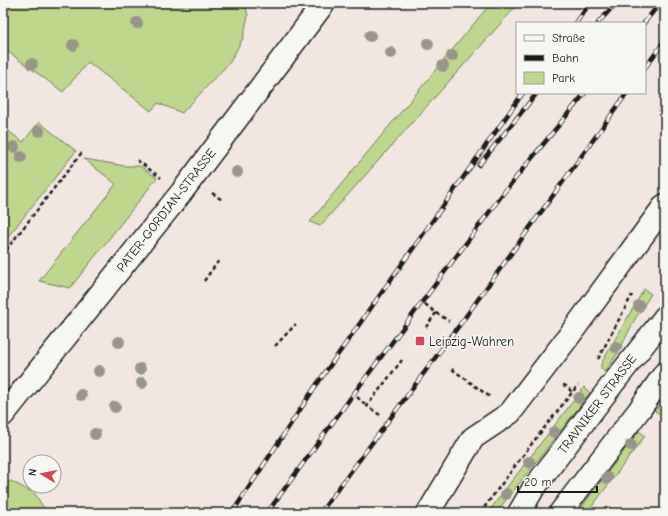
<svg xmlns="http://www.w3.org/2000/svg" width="668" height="516" viewBox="0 0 668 516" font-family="'Comic Neue',sans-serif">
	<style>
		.green { fill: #bfd78d; stroke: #6e7a54 }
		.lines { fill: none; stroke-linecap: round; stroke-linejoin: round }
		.minor-casing { stroke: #1c1c1c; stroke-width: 25 }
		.major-casing { stroke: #1c1c1c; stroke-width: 25 }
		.path { stroke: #1c1c1c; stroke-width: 2.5; stroke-dasharray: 4 3; stroke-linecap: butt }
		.minor { stroke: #f6f6f2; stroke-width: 22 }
		.major { stroke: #f6f6f2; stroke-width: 22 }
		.rail-casing { stroke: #1c1c1c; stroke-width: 4.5 }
		.rail { stroke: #f6f6f2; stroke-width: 3; stroke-dasharray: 9; stroke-linecap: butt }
		.tree { fill: #979687 }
		.poi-dot { fill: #d1495b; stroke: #f6f6f2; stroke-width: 1.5 }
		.labels { text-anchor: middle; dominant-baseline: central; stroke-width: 3; stroke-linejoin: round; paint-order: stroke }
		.street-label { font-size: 13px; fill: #1c1c1c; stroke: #f6f6f2 }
		.poi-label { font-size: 13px; fill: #1c1c1c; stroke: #f6f6f2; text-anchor: start }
	</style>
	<rect width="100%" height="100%" fill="#f2e7e0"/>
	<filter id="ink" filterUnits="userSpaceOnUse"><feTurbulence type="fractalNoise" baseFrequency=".025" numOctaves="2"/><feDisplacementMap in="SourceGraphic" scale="8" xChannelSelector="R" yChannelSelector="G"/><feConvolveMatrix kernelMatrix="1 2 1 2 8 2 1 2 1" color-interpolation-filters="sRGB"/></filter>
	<g filter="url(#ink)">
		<g class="green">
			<polygon points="3,3 245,3 248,16 243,38 230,62 182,113 158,103 151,111 88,62 63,92 3,48"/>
			<polygon points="491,3 519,3 320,226 310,222"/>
			<polygon points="39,122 76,151 3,243 3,127 23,142"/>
			<polygon points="84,159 125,166 140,166 157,178 70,288 39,281 116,184"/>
			<polygon points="644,289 651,294 635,319 618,353 605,372 601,369 601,364"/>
			<polygon points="584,387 590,393 496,513 488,513 498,499"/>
			<polygon points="665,399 665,411 663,413 658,413 655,411"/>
			<polygon points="639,431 645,436 587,513 577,513"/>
			<polygon points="11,481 35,494 47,513 3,513 3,485"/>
		</g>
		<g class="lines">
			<g class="minor-casing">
				<g id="minor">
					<polyline points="3,415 181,193 324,3"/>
					<polyline points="428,513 473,438 510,413 569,336 665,205"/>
				</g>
			</g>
			<g class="major-casing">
				<g id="major">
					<polyline points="519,513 533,489 611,386 665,317"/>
					<polyline points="560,513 640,409 665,373"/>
				</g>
			</g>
			<g class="path">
				<polyline points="137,160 161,178"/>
				<polyline points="212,193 222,200"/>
				<polyline points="6,250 83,151"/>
				<polyline points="204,281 219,260"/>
				<polyline points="425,304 436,313 426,327"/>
				<polyline points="436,313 449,321"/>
				<polyline points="275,346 296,324"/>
				<polyline points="598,359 632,295"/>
				<polyline points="452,369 490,397"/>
				<polyline points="563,385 566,386 572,392"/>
				<polyline points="357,397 367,406"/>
				<polyline points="380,415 367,406 402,360"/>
				<polyline points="480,513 530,446 578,385"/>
			</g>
			<use href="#minor" class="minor"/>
			<use href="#major" class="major"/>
			<g class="rail-casing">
				<g id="rail">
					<polyline points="576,23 590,3"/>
					<polyline points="598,23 616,3"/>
					<polyline points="644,23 660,3"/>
					<polyline points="645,68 665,40"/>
					<polyline points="479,165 537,93"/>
					<polyline points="232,513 317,384 523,93"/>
					<polyline points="267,513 349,400 505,191 585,93"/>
					<polyline points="320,513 461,323 627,93"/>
				</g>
			</g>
			<use href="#rail" class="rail"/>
		</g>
		<g class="tree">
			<circle cx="137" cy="23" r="6"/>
			<circle cx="370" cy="36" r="6"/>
			<circle cx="428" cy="44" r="6"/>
			<circle cx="73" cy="45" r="6"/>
			<circle cx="391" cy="53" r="6"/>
			<circle cx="452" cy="56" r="6"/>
			<circle cx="32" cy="64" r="6"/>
			<circle cx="443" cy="66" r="6"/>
			<circle cx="39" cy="131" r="6"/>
			<circle cx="14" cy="147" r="6"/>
			<circle cx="21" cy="157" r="6"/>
			<circle cx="237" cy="172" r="6"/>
			<circle cx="639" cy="306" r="6"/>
			<circle cx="119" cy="342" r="6"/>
			<circle cx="616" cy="347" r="6"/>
			<circle cx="140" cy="369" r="6"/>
			<circle cx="99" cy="371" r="6"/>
			<circle cx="142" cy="383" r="6"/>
			<circle cx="81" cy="395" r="6"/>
			<circle cx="579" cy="398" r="6"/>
			<circle cx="115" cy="407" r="6"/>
			<circle cx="554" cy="432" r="6"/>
			<circle cx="95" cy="434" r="6"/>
			<circle cx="631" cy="445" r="6"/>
			<circle cx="529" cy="462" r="6"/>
			<circle cx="607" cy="478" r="6"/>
			<circle cx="506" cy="494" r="6"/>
		</g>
	</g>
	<rect class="poi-dot" x="415" y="336" width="10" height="10" rx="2"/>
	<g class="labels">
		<g class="street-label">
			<text transform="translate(166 210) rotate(-52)">PATER-GORDIAN-STRASSE</text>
			<text transform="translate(597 404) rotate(-53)">TRAVNIKER STRASSE</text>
		</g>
		<g class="poi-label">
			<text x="429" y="341">Leipzig-Wahren</text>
		</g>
	</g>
	<rect width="668" height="516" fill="none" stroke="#f6f6f2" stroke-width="16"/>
	<rect x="8" y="8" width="652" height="500" fill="none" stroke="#1c1c1c" stroke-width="1.5" filter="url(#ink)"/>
	<rect x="516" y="22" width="130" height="72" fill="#f6f6f2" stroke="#9f9f9c"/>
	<rect x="524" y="35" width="20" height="6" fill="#f6f6f2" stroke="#9f9f9c"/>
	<text x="552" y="42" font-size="12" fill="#1c1c1c">Straße</text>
	<rect x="524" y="55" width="20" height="6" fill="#1c1c1c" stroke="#9f9f9c"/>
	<text x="552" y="62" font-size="12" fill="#1c1c1c">Bahn</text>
	<rect x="524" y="72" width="20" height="12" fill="#bfd78d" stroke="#9f9f9c"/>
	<text x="552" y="82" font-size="12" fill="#1c1c1c">Park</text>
	<g transform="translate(42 474) rotate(280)"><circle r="19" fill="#f6f6f2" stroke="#9f9f9c"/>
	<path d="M0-3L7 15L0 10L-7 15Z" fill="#d1495b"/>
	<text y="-6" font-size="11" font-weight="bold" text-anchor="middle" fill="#1c1c1c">N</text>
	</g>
	<path d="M518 486v6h79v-6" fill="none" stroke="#1c1c1c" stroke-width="2"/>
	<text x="524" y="486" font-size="12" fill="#1c1c1c" stroke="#f6f6f2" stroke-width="3" paint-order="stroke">20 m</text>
</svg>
